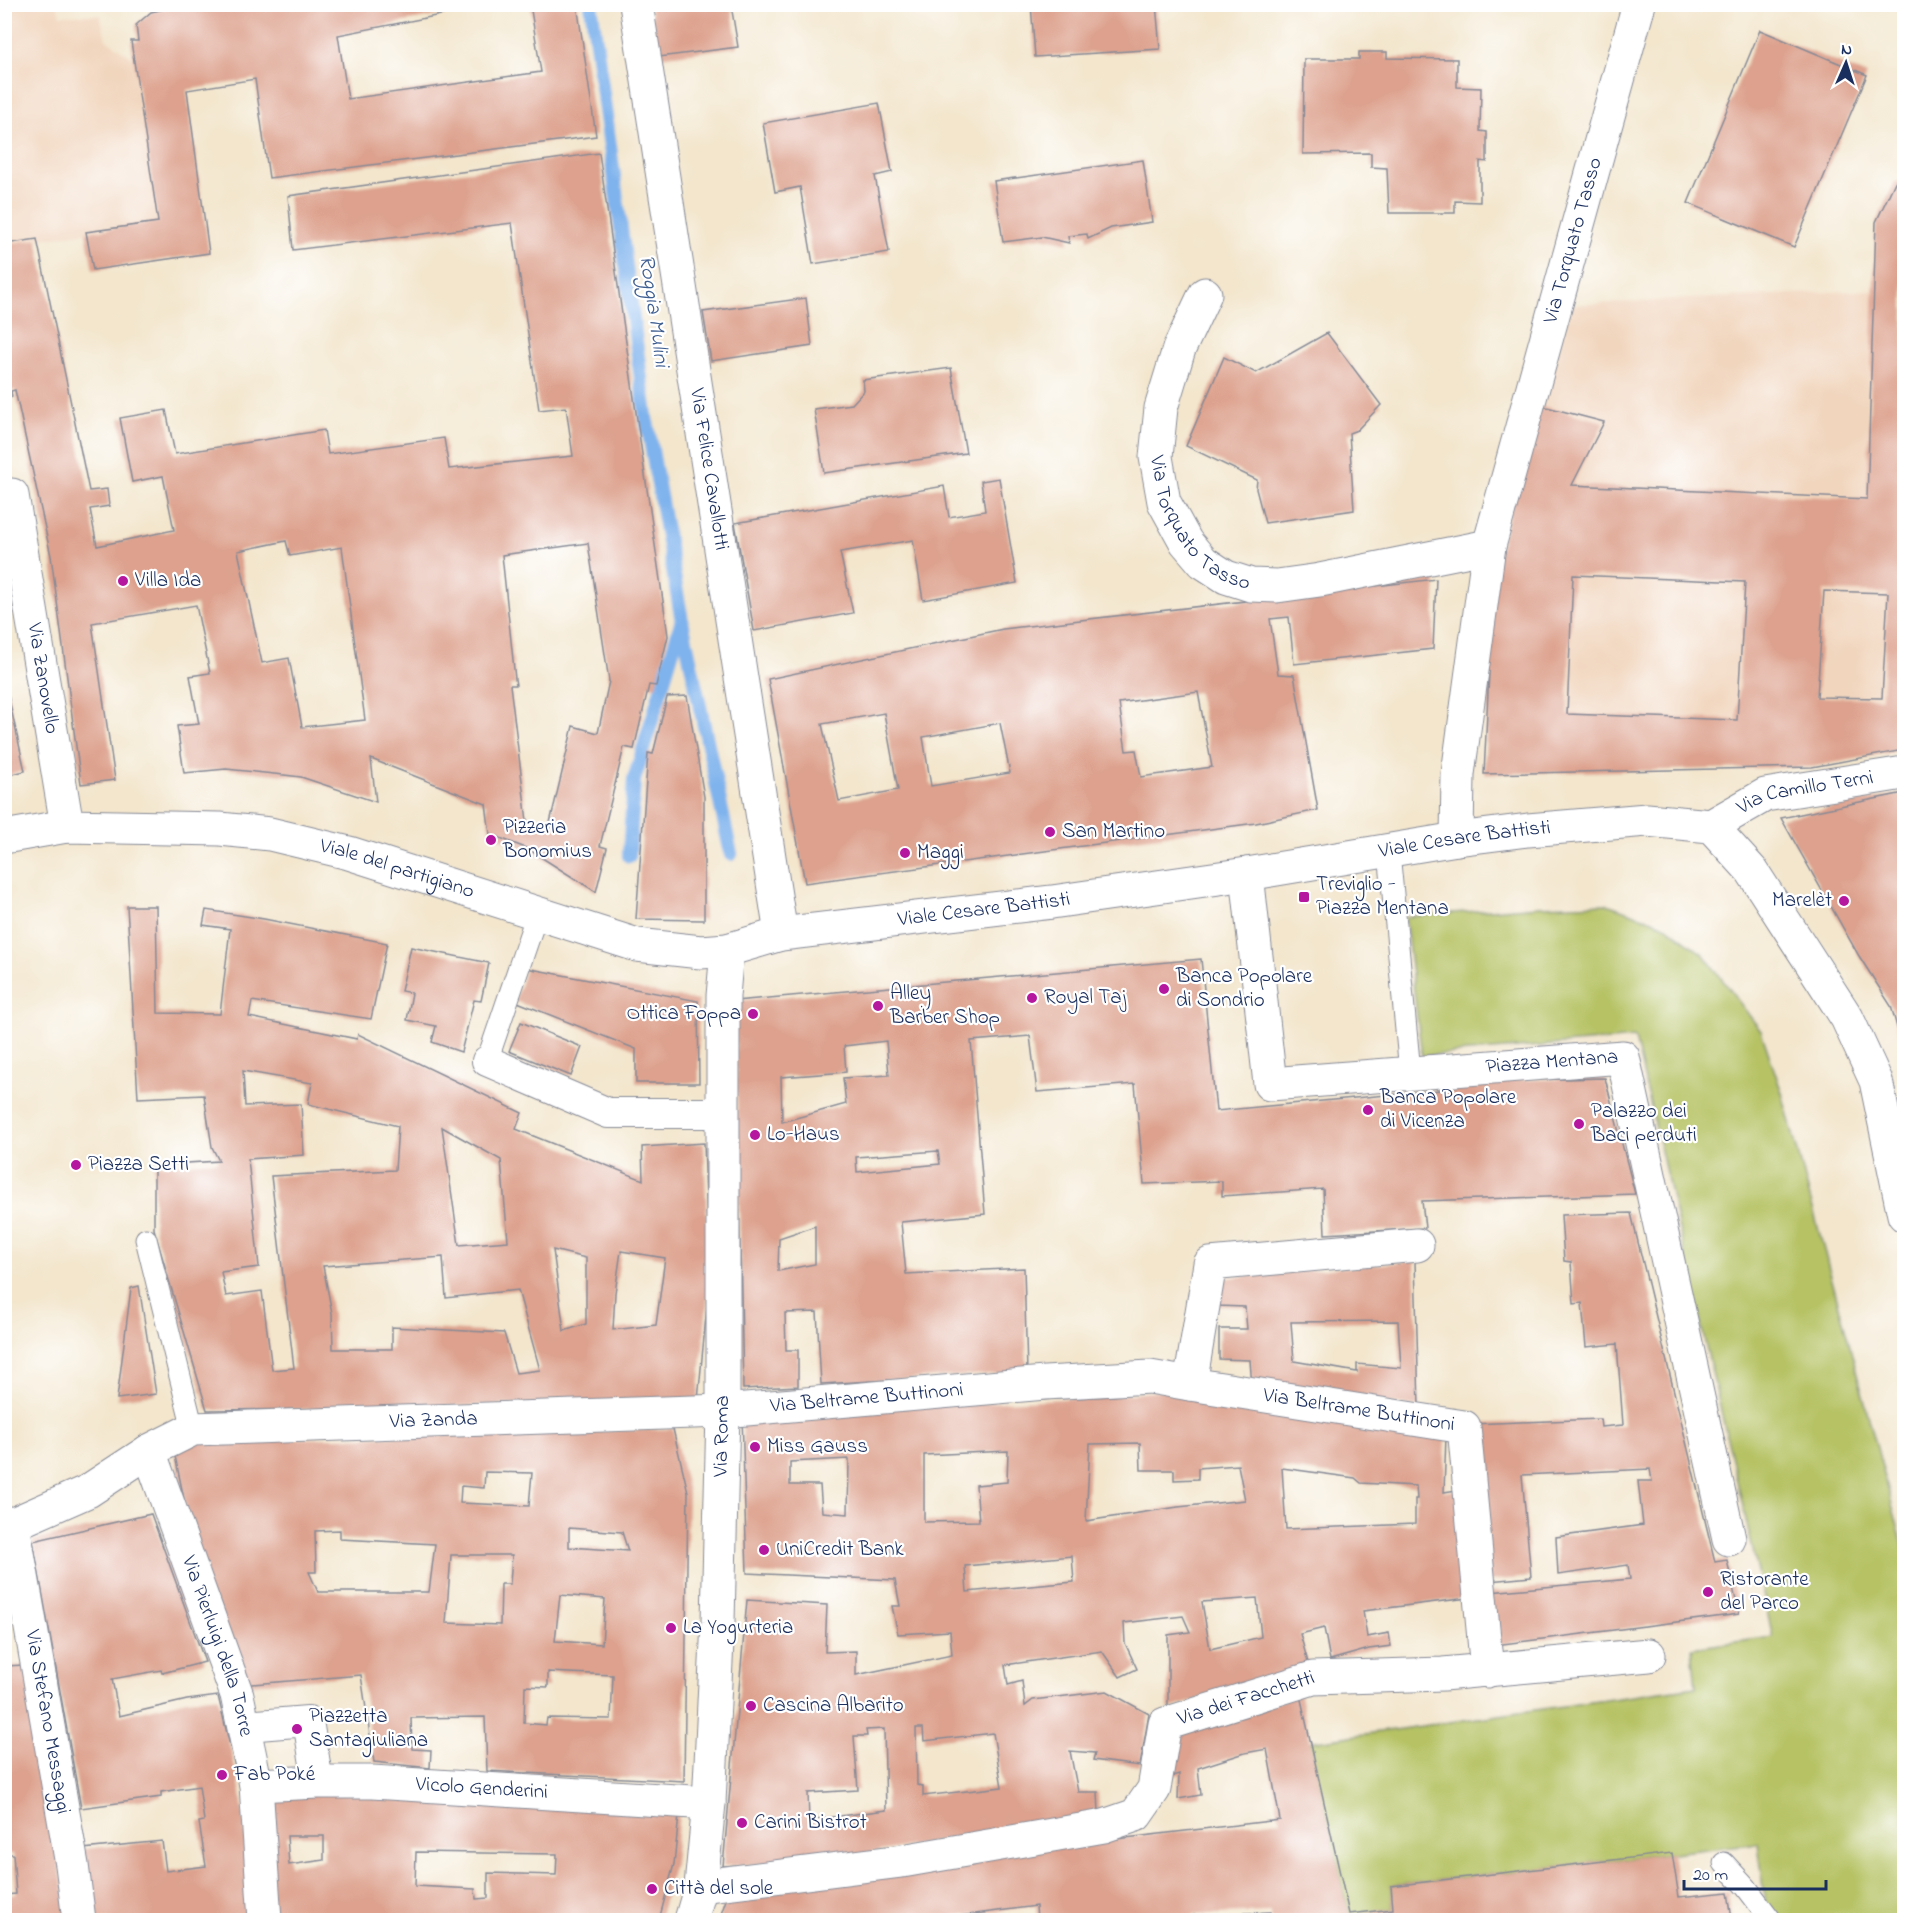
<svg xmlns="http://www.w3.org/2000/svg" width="1909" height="1925" viewBox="0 0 1909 1925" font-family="'Indie Flower',sans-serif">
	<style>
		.built { fill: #f1d5bd }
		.green { fill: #b6c264; stroke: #687861; stroke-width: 1.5 }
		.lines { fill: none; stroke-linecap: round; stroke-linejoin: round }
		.stream { stroke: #7fb3ed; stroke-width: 14 }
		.building { fill: #dda18d; fill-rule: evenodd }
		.service-casing { stroke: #878a96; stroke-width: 23 }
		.pedestrian-casing { stroke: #878a96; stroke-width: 32 }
		.minor-casing { stroke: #878a96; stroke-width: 35 }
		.tertiary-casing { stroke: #878a96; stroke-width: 35 }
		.service { stroke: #fff; stroke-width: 21 }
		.pedestrian { stroke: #fff; stroke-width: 30 }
		.minor { stroke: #fff; stroke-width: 33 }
		.tertiary { stroke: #fff; stroke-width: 33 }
		.poi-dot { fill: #b5179e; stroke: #fff; stroke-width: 2 }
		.labels { text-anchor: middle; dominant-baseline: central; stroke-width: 4.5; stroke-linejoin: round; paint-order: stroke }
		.street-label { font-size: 21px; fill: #1b2f5e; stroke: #fff }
		.poi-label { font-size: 21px; fill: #1b2f5e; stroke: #fff; text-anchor: start }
		.water-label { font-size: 22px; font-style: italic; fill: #3e5d90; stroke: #fff }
	</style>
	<rect width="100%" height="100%" fill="#fff"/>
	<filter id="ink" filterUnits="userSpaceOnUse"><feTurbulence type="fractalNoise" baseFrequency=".0167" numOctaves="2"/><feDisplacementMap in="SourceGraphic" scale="12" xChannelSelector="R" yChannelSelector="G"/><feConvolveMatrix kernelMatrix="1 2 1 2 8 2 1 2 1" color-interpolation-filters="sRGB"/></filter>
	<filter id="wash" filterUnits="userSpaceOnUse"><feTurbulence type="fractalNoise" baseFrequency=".008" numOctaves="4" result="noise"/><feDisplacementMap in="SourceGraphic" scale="24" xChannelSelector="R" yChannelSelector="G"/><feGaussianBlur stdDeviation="1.35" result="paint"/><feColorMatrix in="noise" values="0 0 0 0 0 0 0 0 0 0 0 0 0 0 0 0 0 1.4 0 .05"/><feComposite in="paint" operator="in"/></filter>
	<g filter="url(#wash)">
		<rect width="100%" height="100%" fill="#f3e6cd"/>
		<g class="built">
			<polygon points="5,5 57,5 60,15 100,15 106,39 134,59 158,222 5,244"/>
			<polygon points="1904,181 1904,750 1812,767 1484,774 1494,570 1572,305 1873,290 1876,222 1895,182"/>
		</g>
		<polygon class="green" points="1607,904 1663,924 1704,955 1761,1031 1782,1093 1904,1549 1904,1920 1768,1920 1758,1843 1391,1886 1393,1909 1349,1914 1310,1742 1696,1687 1692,1648 1773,1637 1635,1038 1422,1056 1405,917 1539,906"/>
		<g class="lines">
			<g class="stream">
				<polyline points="591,4 646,416 682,621 731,854"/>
				<polyline points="629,856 634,780 681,623"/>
			</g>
		</g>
		<g id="blocks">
			<g class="building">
				<polygon points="187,4 497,4 338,35 348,99 541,72 530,4 577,4 596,136 269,178 255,79 187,90 209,253 93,270 86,232 158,222 131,41 138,41 136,25 151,12"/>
				<polygon points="1031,4 1156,4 1160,49 1035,57"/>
				<polygon points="650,5 731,5 738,47 659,57"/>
				<polygon points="1760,30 1867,75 1794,247 1688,203"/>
				<polygon points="1359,52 1387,52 1387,58 1457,59 1457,87 1481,88 1480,131 1487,132 1487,162 1480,161 1480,202 1455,201 1455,213 1389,213 1387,168 1371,167 1371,153 1303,154 1304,59 1359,59"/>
				<polygon points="879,103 892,172 875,176 889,252 813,264 800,187 775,192 763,123"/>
				<path d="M599 153 668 636 656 686 649 685 634 749 624 747 600 846 607 848 596 892 528 849 490 834 486 804 371 759 376 802 301 777 284 775 226 769 184 773 177 726 199 724 190 676 210 673 196 605 92 623 115 780 81 784 51 556 15 390 11 391 12 397 5 399V244L37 239 89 491 107 489 109 506 90 509 97 546 174 530 163 476 132 482 120 418 166 410 175 454 324 430 328 454 444 438 449 469 573 456 566 407 539 410 512 223 293 250 288 196ZM286 541 290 556 342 547 365 720 302 727 289 658 262 663 238 551ZM588 543 609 681 598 733 573 726 549 827 527 821 510 685H516L515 679 502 555Z"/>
				<polygon points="1143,160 1152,222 1111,228 1088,239 1087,234 1068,236 1069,243 1042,237 1003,242 994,181"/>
				<path d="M1904 181V750L1812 767 1484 774 1494 570 1539 405 1604 422 1572 485 1867 499 1876 222 1895 182ZM1573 575 1745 582 1737 720 1567 714ZM1824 591 1888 593 1882 698 1817 697Z"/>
				<polygon points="806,298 812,346 711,361 703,312"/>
				<polygon points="1327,333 1381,405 1357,430 1349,433 1354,510 1265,523 1256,489 1257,480 1186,446 1224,357 1256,373"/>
				<polygon points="951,368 966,453 824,473 814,409 852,404 864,391 863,380"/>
				<polygon points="999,478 1017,583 923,600 913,540 840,552 853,613 754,631 735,523 944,486 949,517 985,511 981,481"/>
				<path d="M1436 579 1433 649 1294 664 1289 617 1270 619 1278 674 1294 675 1318 810 1256 823 805 883 768 679 1003 629ZM1198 692 1212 767 1141 777 1136 750 1126 751 1119 703ZM884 713 898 790 839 801 822 724ZM1000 723 1010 773 931 786 923 737Z"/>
				<polygon points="4,677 25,771 4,776"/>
				<polygon points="687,696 704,797 704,920 636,919 648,753 653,754 667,697"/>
				<polygon points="1904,793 1904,1052 1891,1006 1859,956 1781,818"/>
				<path d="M127 906H156L158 1013 220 1014 230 929 203 925 206 910 264 919 387 943 371 1019 252 1001 249 1017 357 1039 358 1034 522 1113 516 1129 643 1180 642 1147 704 1143 709 1284 698 1400 333 1409 207 1410 154 1229V1165L219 1161 212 1147 204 1095 138 1098ZM243 1071 312 1083 308 1104 398 1126 395 1170 271 1176 294 1368 272 1370 262 1291 226 1296 221 1272 259 1267 248 1159 304 1155 301 1104 245 1106ZM442 1127 501 1160 508 1241 459 1245ZM553 1250 586 1258V1324L564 1331ZM621 1251 665 1258 656 1325 613 1330 615 1293ZM443 1257 446 1298 518 1290 540 1370 516 1373 504 1333 392 1327V1349H333L332 1313 323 1266Z"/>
				<polygon points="411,947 489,963 481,1001 474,1000 461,1052 432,1042 436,1026 407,1020 412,993 401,991"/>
				<path d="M1201 959 1216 1111 1451 1089 1450 1082 1605 1078 1635 1194 1422 1201 1425 1228 1325 1234 1323 1189 1222 1196V1181L1144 1184 1135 1084 1037 1092 1030 1036 971 1041 985 1214 901 1222 906 1274 1024 1268 1027 1372 821 1384 817 1312 785 1313 786 1350H798V1386L743 1389 735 1001ZM886 1041 889 1075 843 1078 846 1104 782 1122 781 1077 846 1072 844 1046ZM938 1151 940 1164 857 1172 856 1157ZM815 1226V1264L778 1271 779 1238Z"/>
				<polygon points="526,968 698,1001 699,1083 636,1083 636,1049 515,1001"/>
				<polygon points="521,1022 582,1047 571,1076 509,1051"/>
				<polygon points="1631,1213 1715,1562 1727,1560 1739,1614 1495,1645 1490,1592 1630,1579 1628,1565 1558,1575 1556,1537 1643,1525 1638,1481 1652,1481 1650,1469 1522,1475 1531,1577 1489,1581 1471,1424 1600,1419 1601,1427 1623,1425 1617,1344 1586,1347 1582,1303 1574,1304 1571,1262 1564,1261 1561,1215"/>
				<path d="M1415 1261 1419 1407 1252 1387 1250 1360 1219 1359V1329H1247L1245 1307 1217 1306 1216 1279ZM1398 1321 1401 1368 1357 1364V1372L1294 1361 1291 1322Z"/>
				<polygon points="139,1286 156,1394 117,1399 131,1288"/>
				<path d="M1171 1390 1446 1436 1444 1492 1456 1490 1468 1598 1363 1611 1367 1637 1389 1633 1391 1646 1369 1649 1330 1660 1324 1628 1300 1634 1309 1666 1168 1709V1635L1190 1632 1183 1616 1124 1623 1125 1643 1137 1669 1120 1677 1102 1651 1005 1665 1008 1685 1022 1681 1025 1706 1033 1700 1107 1691 1149 1714 1140 1766 1093 1760 1095 1753 1070 1751 1078 1792H1098L1099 1814 828 1860 723 1866 747 1600 827 1605 825 1652 856 1651V1675L952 1655 950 1631 898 1634 892 1606H900L895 1580 747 1573 742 1416 1113 1396ZM1140 1443 1141 1470H1174V1480L1198 1479V1468L1238 1465 1245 1500 1178 1507 1086 1521 1090 1444ZM1008 1451 1007 1482 976 1485 979 1521 924 1522V1455ZM849 1459 848 1514 822 1512 820 1485H790V1462ZM1282 1468 1355 1478 1361 1483 1416 1486 1417 1499H1415V1524L1286 1529ZM1072 1556 1074 1582 967 1592 965 1566ZM1257 1598 1261 1637 1210 1649 1202 1602ZM916 1728H923L924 1741 993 1733 1002 1787 923 1796V1786L917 1785ZM884 1729 886 1810 809 1820 808 1793 858 1790 854 1736H867L866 1730Z"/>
				<path d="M673 1429 688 1492 684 1781 487 1771 485 1717 411 1718 412 1749 431 1750 430 1768 374 1762 361 1675 240 1685 199 1571 175 1456 176 1442ZM485 1472 532 1473 529 1506 460 1503 461 1486 484 1488ZM569 1528 622 1532 628 1551 569 1547ZM340 1530V1539L435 1544 429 1592H318L309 1572H316L315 1531ZM451 1555H512L510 1584H501L500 1625 446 1623ZM560 1595 605 1599 602 1644 555 1641ZM548 1672 613 1675 611 1719 547 1718 546 1725 524 1723 525 1686 548 1687Z"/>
				<polygon points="151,1514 205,1662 162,1673 161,1670 112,1679 119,1716 187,1700 218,1696 241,1792 255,1920 91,1920 83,1849 162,1841 166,1871 206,1866 199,1822 204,1821 199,1786 161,1792 161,1797 81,1808 33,1541"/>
				<polygon points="25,1665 69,1920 4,1920 4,1895 16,1894 13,1854 4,1854 4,1666"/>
				<polygon points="1300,1695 1349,1914 1393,1909 1391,1886 1672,1853 1679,1897 1728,1892 1732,1920 1271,1920 1271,1912 1194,1915 1184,1920 1037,1920 1036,1906 937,1919 937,1920 719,1920 727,1897 1040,1848 1280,1820 1267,1749 1245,1753 1198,1768 1201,1795 1178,1799 1179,1774 1169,1777 1173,1742 1182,1731"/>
				<path d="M268 1791 680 1805 674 1864 659 1920H273ZM287 1836H324V1860L289 1865ZM416 1852 557 1854 556 1875 488 1873V1898L476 1899 475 1889 415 1886Z"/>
			</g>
		</g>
	</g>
	<g filter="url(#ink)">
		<use href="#blocks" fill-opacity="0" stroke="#878a96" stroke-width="1.5"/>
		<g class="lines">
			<g class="service-casing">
				<g id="service">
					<polyline points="1389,852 1410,1072"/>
					<polyline points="487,1061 537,914"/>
					<polyline points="146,1239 193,1429"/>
					<polyline points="1724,1863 1746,1887 1771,1920"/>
				</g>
			</g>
			<g class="pedestrian-casing">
				<g id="pedestrian">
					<polyline points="487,1061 608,1113 724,1113"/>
					<polyline points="245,1726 308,1721 318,1782"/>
				</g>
			</g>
			<g class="minor-casing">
				<g id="minor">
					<path id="s1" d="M636 4 781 934"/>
					<path id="s2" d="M1205 294 1179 349 1161 408 1156 457 1164 502 1186 542 1203 562 1226 577 1251 585 1277 586 1320 580 1489 546"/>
					<path id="s3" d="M12 495 67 826"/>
					<path id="s4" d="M1457 839 1458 774 1489 546 1639 4"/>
					<path id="s5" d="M1247 874 1270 1084 1623 1057 1729 1539"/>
					<path id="s6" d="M1190 1384 1464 1427 1487 1671"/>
					<path id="s7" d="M149 1451 237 1695 256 1785 265 1920"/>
					<path id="s8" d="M4 1522 13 1524 88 1491 149 1451 193 1429 723 1411 1045 1383 1150 1377 1190 1384 1210 1264 1417 1245"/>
					<path id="s9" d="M13 1524 72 1865 79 1920"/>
					<path id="s10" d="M256 1785 318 1782H372L709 1803"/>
					<path id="s11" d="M701 1886 902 1861 1104 1826 1136 1815 1154 1789 1165 1724 1313 1678 1443 1674 1649 1655"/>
					<path id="s12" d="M691 1920 701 1886 709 1803 718 1622 723 1411V996L727 950"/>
				</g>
			</g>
			<g class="tertiary-casing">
				<g id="tertiary">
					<path id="s13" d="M1711 826 1765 795 1904 773"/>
					<path id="s14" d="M4 837 67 826 220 829 270 834 349 853 637 945 701 952 727 950 781 934 1052 902 1247 874 1457 839 1528 830 1647 820 1711 826 1752 871 1847 1018 1876 1081 1904 1215"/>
				</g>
			</g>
			<use href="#service" class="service"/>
			<use href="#pedestrian" class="pedestrian"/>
			<use href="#minor" class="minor"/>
			<use href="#tertiary" class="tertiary"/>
		</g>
	</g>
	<g class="poi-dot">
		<circle cx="123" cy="581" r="6"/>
		<circle cx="1050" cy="832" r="6"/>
		<circle cx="491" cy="840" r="6"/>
		<circle cx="905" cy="853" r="6"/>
		<rect x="1298" y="891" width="12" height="12" rx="3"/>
		<circle cx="1844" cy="901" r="6"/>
		<circle cx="1164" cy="989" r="6"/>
		<circle cx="1032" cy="998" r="6"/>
		<circle cx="878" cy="1006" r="6"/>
		<circle cx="753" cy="1014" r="6"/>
		<circle cx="1368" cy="1110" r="6"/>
		<circle cx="1579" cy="1124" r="6"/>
		<circle cx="755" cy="1135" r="6"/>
		<circle cx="76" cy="1165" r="6"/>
		<circle cx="755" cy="1447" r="6"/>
		<circle cx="764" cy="1550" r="6"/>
		<circle cx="1708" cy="1592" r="6"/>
		<circle cx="671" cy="1628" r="6"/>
		<circle cx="751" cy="1706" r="6"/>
		<circle cx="297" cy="1729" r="6"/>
		<circle cx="222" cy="1775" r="6"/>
		<circle cx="742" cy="1823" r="6"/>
		<circle cx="652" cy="1889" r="6"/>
	</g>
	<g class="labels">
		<g class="street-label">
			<text stroke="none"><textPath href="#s4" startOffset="612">Via Torquato Tasso</textPath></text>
			<text stroke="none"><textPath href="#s1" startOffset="471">Via Felice Cavallotti</textPath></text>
			<text stroke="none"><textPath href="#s2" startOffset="256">Via Torquato Tasso</textPath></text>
			<text stroke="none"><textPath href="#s3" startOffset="186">Via Zanovello</textPath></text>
			<text stroke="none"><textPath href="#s13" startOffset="102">Via Camillo Terni</textPath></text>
			<text stroke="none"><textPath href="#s14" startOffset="1488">Viale Cesare Battisti</textPath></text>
			<text stroke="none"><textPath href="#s14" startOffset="399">Viale del partigiano</textPath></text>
			<text stroke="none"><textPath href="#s14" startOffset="1002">Viale Cesare Battisti</textPath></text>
			<text stroke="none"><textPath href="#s5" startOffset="494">Piazza Mentana</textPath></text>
			<text stroke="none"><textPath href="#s8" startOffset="888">Via Beltrame Buttinoni</textPath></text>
			<text stroke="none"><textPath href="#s6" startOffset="171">Via Beltrame Buttinoni</textPath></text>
			<text stroke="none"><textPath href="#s8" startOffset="454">Via Zanda</textPath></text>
			<text stroke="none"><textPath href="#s12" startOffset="486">Via Roma</textPath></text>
			<text stroke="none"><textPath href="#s7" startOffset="207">Via Pierluigi della Torre</textPath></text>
			<text stroke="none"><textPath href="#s11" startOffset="624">Via dei Facchetti</textPath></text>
			<text stroke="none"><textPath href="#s9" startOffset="201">Via Stefano Messaggi</textPath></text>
			<text stroke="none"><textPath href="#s10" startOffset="226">Vicolo Genderini</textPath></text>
		</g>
		<g class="poi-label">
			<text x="135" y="581">Villa Ida</text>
			<text x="503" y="828">Pizzeria<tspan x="503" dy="24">Bonomius</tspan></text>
			<text x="1062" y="832">San Martino</text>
			<text x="917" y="853">Maggi</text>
			<text x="1316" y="885">Treviglio -<tspan x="1316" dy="24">Piazza Mentana</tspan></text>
			<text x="1832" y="901" text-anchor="end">Marelèt</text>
			<text x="1176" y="977">Banca Popolare<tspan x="1176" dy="24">di Sondrio</tspan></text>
			<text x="890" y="994">Alley<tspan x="890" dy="24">Barber Shop</tspan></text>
			<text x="1044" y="998">Royal Taj</text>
			<text x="741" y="1014" text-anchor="end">Ottica Foppa</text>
			<text x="1380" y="1098">Banca Popolare<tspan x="1380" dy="24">di Vicenza</tspan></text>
			<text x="1591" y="1112">Palazzo dei<tspan x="1591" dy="24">Baci perduti</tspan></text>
			<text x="767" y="1135">Lo-Haus</text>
			<text x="88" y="1165">Piazza Setti</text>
			<text x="767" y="1447">Miss Gauss</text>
			<text x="776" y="1550">UniCredit Bank</text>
			<text x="1720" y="1580">Ristorante<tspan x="1720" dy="24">del Parco</tspan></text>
			<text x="683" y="1628">La Yogurteria</text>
			<text x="763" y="1706">Cascina Albarito</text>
			<text x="309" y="1717">Piazzetta<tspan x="309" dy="24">Santagiuliana</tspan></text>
			<text x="234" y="1775">Fab Poké</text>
			<text x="754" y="1823">Carini Bistrot</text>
			<text x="664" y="1889">Città del sole</text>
		</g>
		<g class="water-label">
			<text transform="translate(653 311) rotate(82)">Roggia Mulini</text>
		</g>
	</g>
	<rect width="1909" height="1925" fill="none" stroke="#fff" stroke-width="24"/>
	<g transform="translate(1846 63) rotate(3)" stroke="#ffffff" stroke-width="4.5" paint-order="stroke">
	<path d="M0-4.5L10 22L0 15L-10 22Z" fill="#1b2f5e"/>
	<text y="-9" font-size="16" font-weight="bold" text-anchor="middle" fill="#1b2f5e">N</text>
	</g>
	<path d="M1684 1880v9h142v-9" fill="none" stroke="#1b2f5e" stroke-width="3"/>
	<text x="1693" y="1880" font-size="18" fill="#1b2f5e" stroke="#ffffff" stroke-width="4.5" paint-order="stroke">20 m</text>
</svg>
